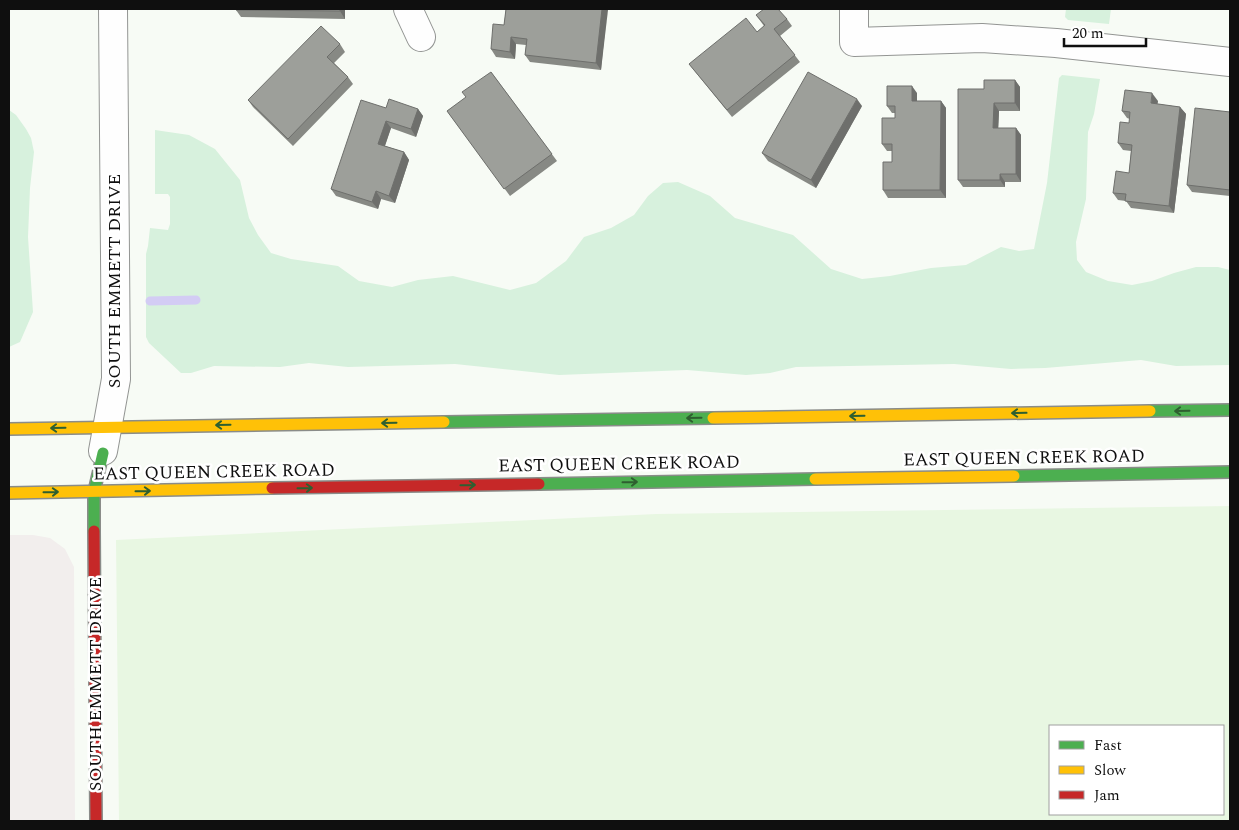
<svg xmlns="http://www.w3.org/2000/svg" width="1239" height="830" viewBox="0 0 1239 830" font-family="Spectral,serif">
	<style>
		.industrial { fill: #f2eeed }
		.farmland { fill: #e8f7e2; fill-rule: evenodd }
		.green { fill: #d7f1dd }
		.lines { fill: none; stroke-linecap: round; stroke-linejoin: round }
		.stream { stroke: #d3ccf4; stroke-width: 9 }
		.street-casing { stroke: #939593; stroke-width: 30 }
		.fast-casing { stroke: #8a8c89; stroke-width: 14 }
		.slow-casing { stroke: #8a8c89; stroke-width: 14 }
		.jam-casing { stroke: #8a8c89; stroke-width: 14 }
		.street { stroke: #fefefe; stroke-width: 28 }
		.fast { stroke: #4caf50; stroke-width: 11 }
		.slow { stroke: #ffc107; stroke-width: 11 }
		.jam { stroke: #c62828; stroke-width: 11 }
		.wall { fill: #878984 }
		.shaded-wall { fill: #6e6f6c }
		.building { fill: #9d9f9a; stroke: #6e6f6c }
		.oneway { stroke: #2e5f30 }
		.labels { text-anchor: middle; dominant-baseline: central; stroke-width: 5; stroke-linejoin: round; paint-order: stroke }
		.street-label { font-size: 18px; fill: #0f0f0f; stroke: #fff }
	</style>
	<rect width="100%" height="100%" fill="#f7fbf5"/>
	<polygon class="industrial" points="9,535 33,535 50,538 65,549 74,567 75,821 9,821"/>
	<path class="farmland" d="M1230 506V821H119L116 540 656 514ZM1050 726H1223V814H1050Z"/>
	<g class="green">
		<polygon points="1066,9 1111,9 1109,24 1068,20 1065,17"/>
		<polygon points="1062,75 1100,79 1094,114 1088,132 1086,199 1076,242 1077,260 1086,272 1108,281 1132,285 1152,281 1174,273 1196,267 1218,267 1230,270 1230,365 1176,366 1141,360 1045,368 1011,369 954,364 796,367 770,373 746,375 687,370 559,375 455,364 348,367 309,363 280,367 214,366 191,373 181,373 149,343 146,337 146,254 148,246 150,228 168,230 170,224 170,197 168,194 155,194 155,130 189,135 215,149 240,180 249,218 258,235 271,253 291,259 338,266 359,281 392,287 418,280 453,276 510,290 536,283 566,261 584,237 611,228 634,215 648,196 663,183 678,182 710,196 735,218 793,235 831,269 862,279 890,276 931,268 966,265 1001,247 1019,251 1034,249 1047,183 1059,78"/>
		<polygon points="9,110 16,115 26,129 31,138 34,152 30,188 28,237 33,312 20,342 9,347"/>
	</g>
	<g class="lines">
		<polyline class="stream" points="150,301 196,300"/>
		<g class="street-casing">
			<g id="street">
				<polyline points="408,9 421,37"/>
				<polyline points="854,9 854,42 982,38 1056,43 1230,62"/>
				<polyline points="103,451 116,379 113,9"/>
			</g>
		</g>
		<g class="fast-casing">
			<g id="fast">
				<polyline points="1150,411 1230,410"/>
				<polyline points="444,422 713,418"/>
				<polyline points="1014,476 1230,472"/>
				<polyline points="539,484 815,479"/>
				<polyline points="94,531 94,492 103,453"/>
			</g>
		</g>
		<g class="slow-casing">
			<g id="slow">
				<polyline points="713,418 1150,411"/>
				<polyline points="9,429 444,422"/>
				<polyline points="815,479 1014,476"/>
				<polyline points="9,493 272,488"/>
			</g>
		</g>
		<g class="jam-casing">
			<g id="jam">
				<polyline points="272,488 539,484"/>
				<polyline points="94,531 96,821"/>
			</g>
		</g>
		<use href="#street" class="street"/>
		<use href="#fast" class="fast"/>
		<use href="#slow" class="slow"/>
		<use href="#jam" class="jam"/>
	</g>
	<g class="wall">
		<polygon points="345,9 345,19 241,17 236,10"/>
		<polygon points="506,9 607,9 601,70 530,62 525,55 526,45 516,44 515,59 496,57 491,49 504,25"/>
		<polygon points="756,15 787,19 792,26 780,36 800,62 732,117 689,64 757,32 764,26"/>
		<polygon points="340,44 345,52 334,63 348,77 353,84 293,146 253,107 248,100"/>
		<polygon points="491,72 557,161 510,196 447,111 466,98"/>
		<polygon points="1015,80 1020,87 1020,111 999,111 998,128 1016,128 1021,135 1021,182 1005,182 1005,187 963,187 958,180 984,89"/>
		<polygon points="917,93 917,101 941,101 946,108 946,198 888,198 883,190 892,162 892,151 887,151 882,144 895,118 895,113 892,113 887,106"/>
		<polygon points="1158,101 1157,104 1180,107 1186,114 1174,213 1131,208 1126,201 1118,200 1113,193 1129,173 1131,151 1123,150 1118,143 1129,123 1130,119 1127,118 1122,111"/>
		<polygon points="862,106 816,188 768,161 762,153"/>
		<polygon points="386,108 418,109 423,116 416,137 391,128 385,146 404,152 409,160 395,203 381,199 378,209 336,196 331,189"/>
		<polygon points="1230,112 1230,196 1192,192 1187,185"/>
	</g>
	<g class="shaded-wall">
		<polygon points="340,9 345,9 345,19 340,11"/>
		<polygon points="602,9 607,9 608,10 601,70 596,63"/>
		<polygon points="511,37 516,44 515,59 510,52"/>
		<polygon points="1015,80 1020,87 1020,111 1015,103"/>
		<polygon points="912,86 917,93 917,108 912,101"/>
		<polygon points="1152,93 1158,101 1156,111 1151,103"/>
		<polygon points="857,99 862,106 816,188 811,180"/>
		<polygon points="941,101 946,108 946,198 940,190"/>
		<polygon points="994,103 999,111 998,135 993,128"/>
		<polygon points="1180,107 1186,114 1174,213 1169,206"/>
		<polygon points="418,109 423,116 416,137 411,129"/>
		<polygon points="386,121 391,128 383,151 378,144"/>
		<polygon points="1016,128 1021,135 1021,182 1016,174"/>
		<polygon points="404,152 409,160 395,203 389,196"/>
		<polygon points="1000,174 1005,182 1005,187 1000,180"/>
		<polygon points="376,191 381,199 378,209 372,202"/>
	</g>
	<g class="building">
		<polygon points="236,9 340,9 340,11 236,10"/>
		<polygon points="506,9 602,9 596,63 525,55 527,39 511,37 510,52 491,49 493,24 504,25"/>
		<polygon points="764,9 778,9 787,19 774,29 795,55 727,110 689,64 746,18 757,32 765,25 756,15"/>
		<polygon points="321,26 340,44 327,57 348,77 288,139 248,100"/>
		<polygon points="491,72 552,154 504,189 447,111 466,97 462,92"/>
		<polygon points="808,72 857,99 811,180 762,153"/>
		<polygon points="984,80 1015,80 1015,103 994,103 993,128 1016,128 1016,174 1000,174 1000,180 958,180 958,89 984,89"/>
		<polygon points="887,86 912,86 912,101 941,101 940,190 883,190 883,162 892,162 892,144 882,144 882,118 895,118 895,106 887,106"/>
		<polygon points="1125,90 1152,93 1151,103 1180,107 1169,206 1125,201 1126,194 1113,193 1116,171 1129,173 1132,145 1118,143 1120,122 1129,123 1130,112 1122,111"/>
		<polygon points="389,99 418,109 411,129 386,121 378,144 404,152 389,196 376,191 372,202 331,189 361,100 386,108"/>
		<polygon points="1195,108 1230,112 1230,190 1187,185"/>
	</g>
	<defs><path id="oneway-shaft" d="M-6 0H5M1.5-3L5.5 0L1.5 3" fill="none" stroke-width="1.6" stroke-linecap="round" stroke-linejoin="round" transform="scale(1.25)"/></defs>
	<g class="oneway">
		<use href="#oneway-shaft" transform="translate(1182 411) rotate(179)"/>
		<use href="#oneway-shaft" transform="translate(1019 413) rotate(179)"/>
		<use href="#oneway-shaft" transform="translate(857 416) rotate(179)"/>
		<use href="#oneway-shaft" transform="translate(694 418) rotate(179)"/>
		<use href="#oneway-shaft" transform="translate(389 423) rotate(179)"/>
		<use href="#oneway-shaft" transform="translate(223 425) rotate(179)"/>
		<use href="#oneway-shaft" transform="translate(58 428) rotate(179)"/>
		<use href="#oneway-shaft" transform="translate(630 482) rotate(-1)"/>
		<use href="#oneway-shaft" transform="translate(468 485) rotate(-1)"/>
		<use href="#oneway-shaft" transform="translate(305 488) rotate(-1)"/>
		<use href="#oneway-shaft" transform="translate(143 491) rotate(-1)"/>
		<use href="#oneway-shaft" transform="translate(51 492) rotate(-1)"/>
	</g>
	<g class="labels">
		<g class="street-label">
			<text transform="translate(114 281) rotate(-90)">SOUTH EMMETT DRIVE</text>
			<text transform="translate(1024 458) rotate(-1)">EAST QUEEN CREEK ROAD</text>
			<text transform="translate(619 464) rotate(-1)">EAST QUEEN CREEK ROAD</text>
			<text transform="translate(214 472) rotate(-1)">EAST QUEEN CREEK ROAD</text>
			<text transform="translate(95 684) rotate(-90)">SOUTH EMMETT DRIVE</text>
		</g>
	</g>
	<rect width="1239" height="830" fill="none" stroke="#0f0f0f" stroke-width="20"/>
	<rect x="1049" y="725" width="175" height="90" fill="#ffffff" stroke="#9f9f9f"/>
	<rect x="1059" y="741" width="25" height="8" fill="#4caf50" stroke="#9f9f9f"/>
	<text x="1094" y="750" font-size="15" fill="#0f0f0f">Fast</text>
	<rect x="1059" y="766" width="25" height="8" fill="#ffc107" stroke="#9f9f9f"/>
	<text x="1094" y="775" font-size="15" fill="#0f0f0f">Slow</text>
	<rect x="1059" y="791" width="25" height="8" fill="#c62828" stroke="#9f9f9f"/>
	<text x="1094" y="800" font-size="15" fill="#0f0f0f">Jam</text>
	<path d="M1064 38v8h82v-8" fill="none" stroke="#0f0f0f" stroke-width="2.5"/>
	<text x="1072" y="38" font-size="15" fill="#0f0f0f" stroke="#ffffff" stroke-width="4" paint-order="stroke">20 m</text>
</svg>
